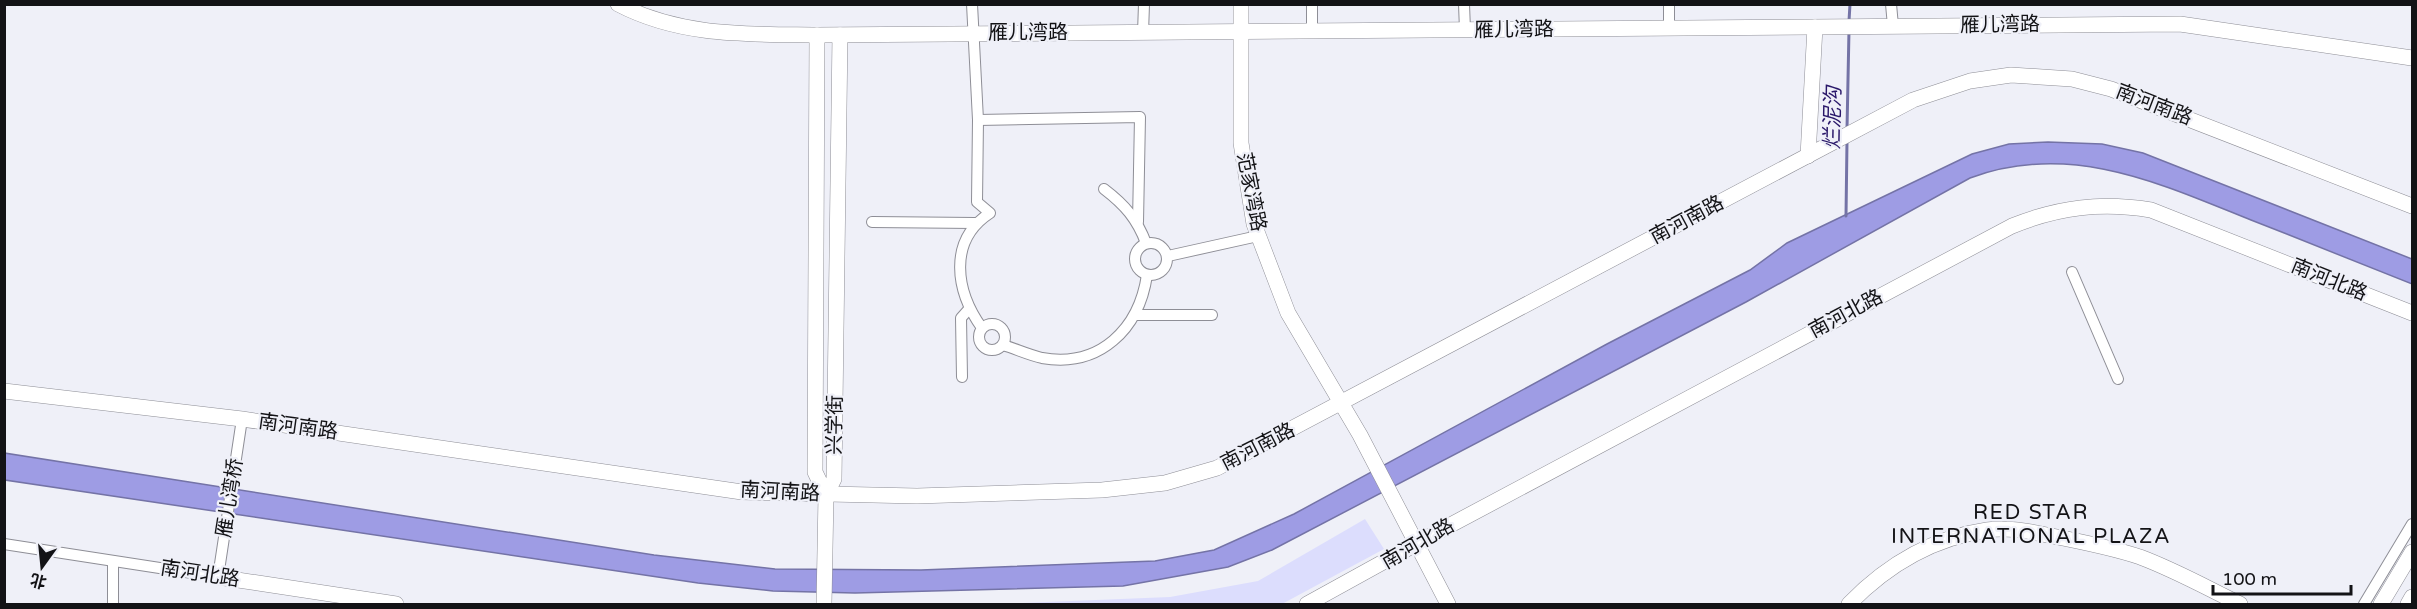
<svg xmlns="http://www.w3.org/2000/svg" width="2417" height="609" viewBox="0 0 2417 609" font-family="'Varela Round','Noto Sans SC',sans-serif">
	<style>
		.green { fill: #dcddfd }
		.water { fill: #9e9ce4; stroke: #7473a6; stroke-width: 1.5 }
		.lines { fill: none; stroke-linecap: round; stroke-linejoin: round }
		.stream { stroke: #7473a6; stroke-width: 3 }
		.street-casing { stroke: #8e8e96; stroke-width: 12 }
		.secondary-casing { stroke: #8e8e96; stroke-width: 16 }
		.street { stroke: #fff; stroke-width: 10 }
		.secondary { stroke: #fff; stroke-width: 15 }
		.labels { text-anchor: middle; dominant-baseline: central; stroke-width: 4.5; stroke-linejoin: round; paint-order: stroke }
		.street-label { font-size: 20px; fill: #131316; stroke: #eff0f8 }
		.water-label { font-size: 21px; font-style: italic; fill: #291769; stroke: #eff0f8 }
		.neighbourhood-label { font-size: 21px; letter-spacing: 1.5px; fill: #131316; stroke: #eff0f8 }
	</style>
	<rect width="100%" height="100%" fill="#eff0f8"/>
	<polygon class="green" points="1365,519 1384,549 1282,604 997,604 1170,597 1258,581"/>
	<path class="water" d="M2048 142 2102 144 2143 153 2412 259V284C2359 263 2305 241 2251 220 2159 183 2070 141 1970 178L1746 302 1272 550 1228 567 1123 586 855 593 773 591 698 583 5 480 4 453 654 555 775 569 921 570 1155 561 1214 550 1294 514 1607 344 1750 270 1787 243 1972 154 2009 144Z"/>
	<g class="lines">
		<g class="stream">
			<polyline points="1849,21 1850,4"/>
			<polyline points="1847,129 1849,30"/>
			<polyline points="1846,216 1847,141"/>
		</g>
		<g class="street-casing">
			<g id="street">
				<path d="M972 4 978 120 977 202 990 213C947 241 956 292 982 328"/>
				<polyline points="1312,4 1312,32"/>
				<polyline points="1464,4 1465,30"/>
				<polyline points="1669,4 1669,28"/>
				<polyline points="1891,4 1893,26"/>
				<polyline points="1143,33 1144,4"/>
				<polyline points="978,120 1140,117 1138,222"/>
				<path d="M1104 189C1125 205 1137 219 1146 243"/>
				<polyline points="872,222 975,223"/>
				<circle cx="1151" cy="259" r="16"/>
				<polyline points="1168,256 1258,236"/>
				<polyline points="2072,272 2118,379"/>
				<polyline points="1137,315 1212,315"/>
				<circle cx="992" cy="337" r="13"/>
				<path d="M1003 345C1016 349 1029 355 1042 358 1100 368 1139 329 1147 275"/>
				<polyline points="962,377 961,318 969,309"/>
				<polyline points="4,544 218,577 242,419"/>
				<polyline points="113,561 113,604"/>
				<polyline points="2364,604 2412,524"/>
			</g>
		</g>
		<g class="secondary-casing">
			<g id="secondary">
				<path d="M618 4C681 37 748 34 817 35L2180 24 2412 58"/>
				<polyline points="1241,4 1241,143 1254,224 1288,313 1360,435 1448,604"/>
				<polyline points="817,35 815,472 826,495 824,604"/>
				<polyline points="1808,156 1815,27"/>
				<polyline points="4,391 242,419 742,492 917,496 1102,490 1165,483 1217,468 1913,100 1970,81 2011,75 2072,79 2111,89 2412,206"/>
				<polyline points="826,495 834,479 840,35"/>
				<polyline points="218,577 396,604"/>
				<path d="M1307 604 1443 529 2012 226C2059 207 2101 202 2151 210L2412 313"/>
				<path d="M1849 604C1888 564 1932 538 1987 530 2007 527 2028 531 2047 535 2078 541 2110 547 2140 557 2175 570 2207 588 2240 604"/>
				<polyline points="2381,604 2412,552"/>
				<polyline points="2408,604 2412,597"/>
			</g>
		</g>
		<use href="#street" class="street"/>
		<use href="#secondary" class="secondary"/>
	</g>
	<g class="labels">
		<g class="street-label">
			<text transform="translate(2000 25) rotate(-1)">雁儿湾路</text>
			<text transform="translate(1514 30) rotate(-1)">雁儿湾路</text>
			<text x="1028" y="33">雁儿湾路</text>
			<text transform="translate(2154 105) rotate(21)">南河南路</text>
			<text transform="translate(1251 192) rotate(79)">范家湾路</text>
			<text transform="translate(1687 220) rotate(-28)">南河南路</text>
			<text transform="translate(2329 280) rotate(22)">南河北路</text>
			<text transform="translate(1846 314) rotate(-28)">南河北路</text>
			<text transform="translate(835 425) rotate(-89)">兴学街</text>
			<text transform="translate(298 427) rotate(8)">南河南路</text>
			<text transform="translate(1258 447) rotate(-27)">南河南路</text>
			<text transform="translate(780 492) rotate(3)">南河南路</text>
			<text transform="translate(230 498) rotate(-81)">雁儿湾桥</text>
			<text transform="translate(1418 544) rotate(-30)">南河北路</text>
			<text transform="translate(200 574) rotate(9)">南河北路</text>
		</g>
		<g class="water-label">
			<text transform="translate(1833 118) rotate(-89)">烂泥沟</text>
		</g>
		<g class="neighbourhood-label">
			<text x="2031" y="512">RED STAR<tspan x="2031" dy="24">INTERNATIONAL PLAZA</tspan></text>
		</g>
	</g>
	<rect width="2417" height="609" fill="none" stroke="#131316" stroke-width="12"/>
	<g transform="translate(42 567) rotate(195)" stroke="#eff0f8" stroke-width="4.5" paint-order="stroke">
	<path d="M0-4.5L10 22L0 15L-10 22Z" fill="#131316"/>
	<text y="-9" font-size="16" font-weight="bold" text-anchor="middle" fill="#131316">北</text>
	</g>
	<path d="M2213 585v9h138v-9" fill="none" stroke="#131316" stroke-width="3"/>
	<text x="2222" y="585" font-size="18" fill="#131316" stroke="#eff0f8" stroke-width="4.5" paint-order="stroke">100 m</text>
</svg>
